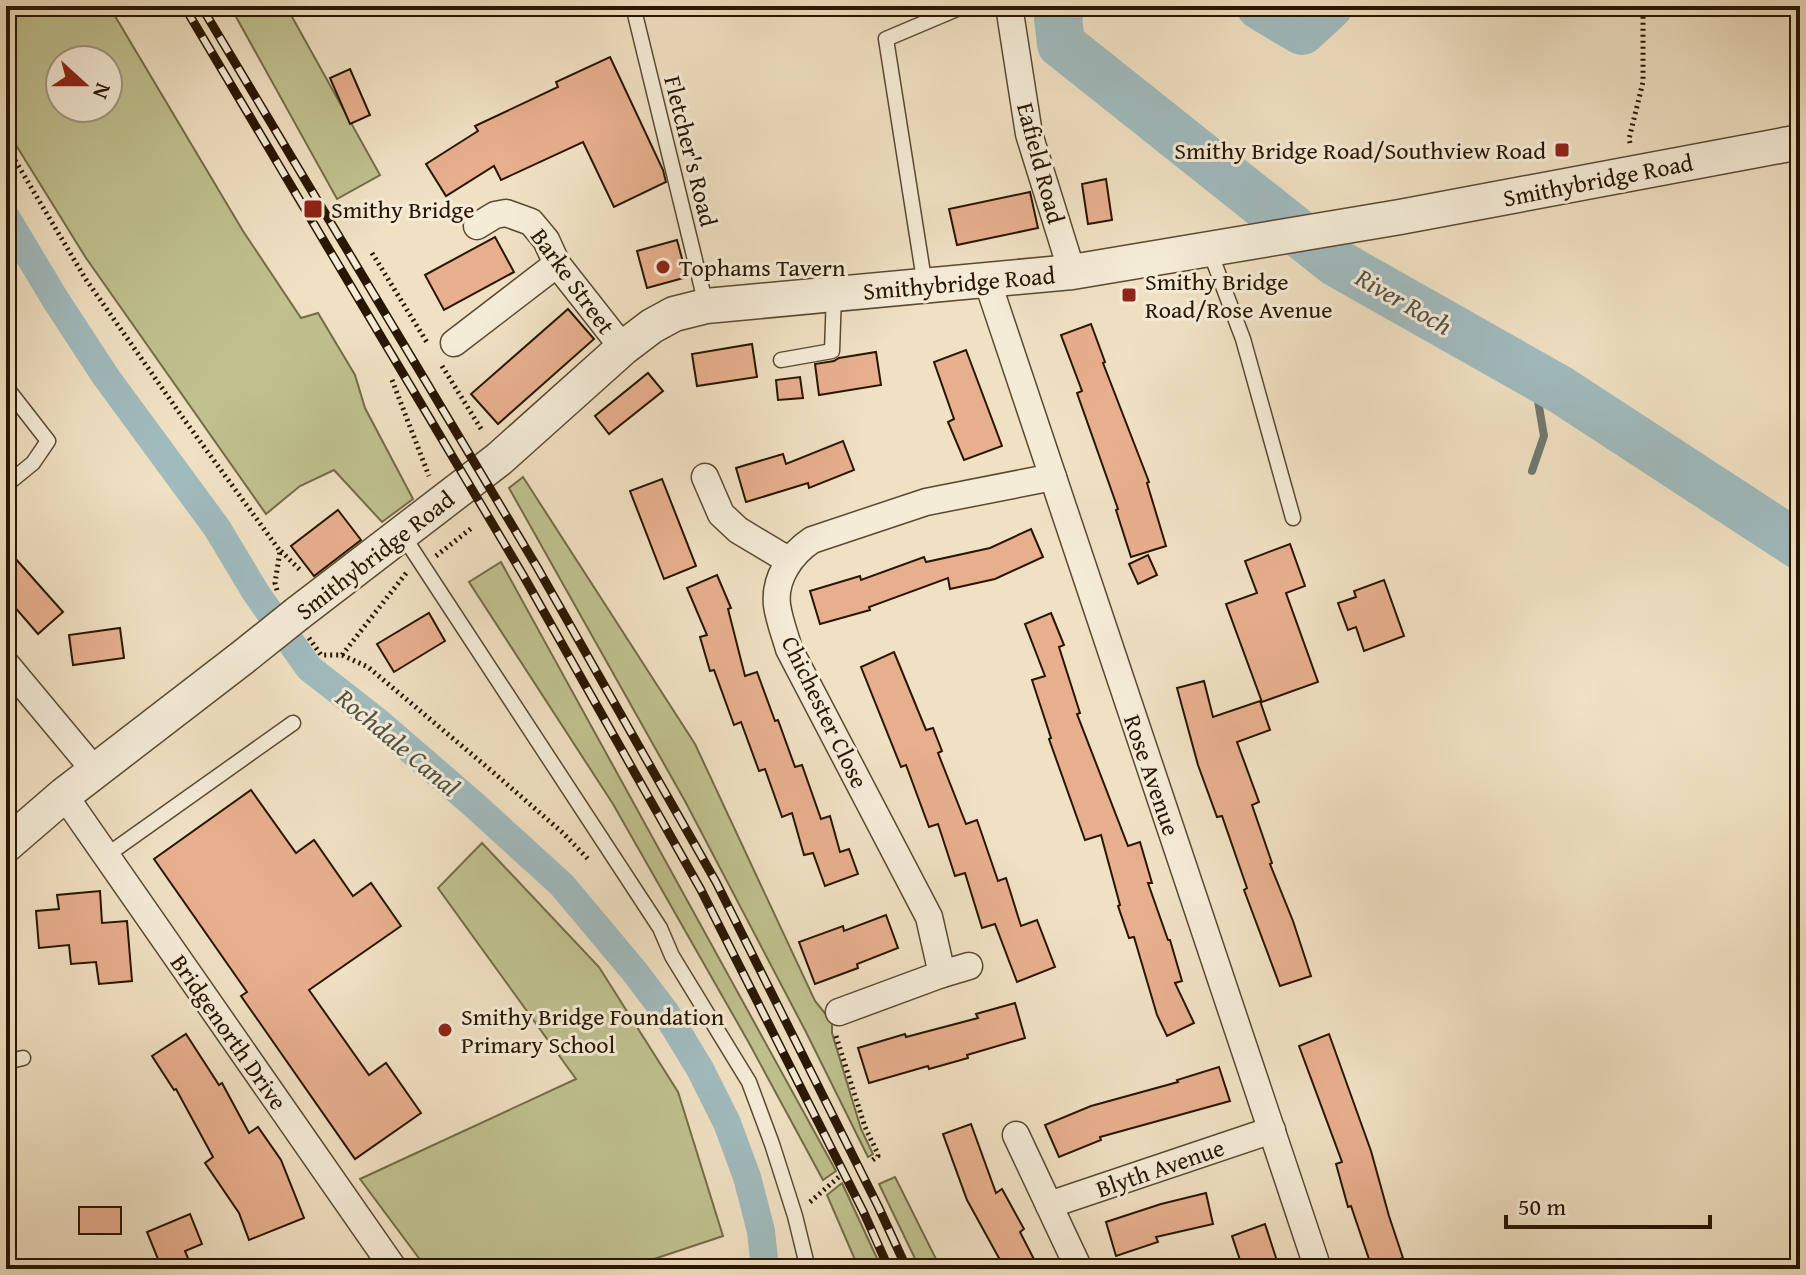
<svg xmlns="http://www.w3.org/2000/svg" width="1806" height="1275" viewBox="0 0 1806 1275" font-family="'Gentium Book Plus',serif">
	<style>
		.green { fill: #c0c18f; stroke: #746c48; stroke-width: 2; fill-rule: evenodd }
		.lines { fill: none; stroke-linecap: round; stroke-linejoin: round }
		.stream { stroke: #707972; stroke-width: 8 }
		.canal { stroke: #a0bbbe; stroke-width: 28 }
		.river { stroke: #a0bbbe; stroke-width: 48 }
		.building { fill: #e8af8e; stroke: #281600; stroke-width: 2 }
		.service-casing { stroke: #5a4931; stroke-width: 17 }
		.minor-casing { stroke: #5a4931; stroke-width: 29 }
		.tertiary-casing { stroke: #5a4931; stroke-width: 37 }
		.path { stroke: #281600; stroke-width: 5; stroke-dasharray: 2 4; stroke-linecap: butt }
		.service { stroke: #f5ecd8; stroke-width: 14 }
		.minor { stroke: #f5ecd8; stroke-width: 26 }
		.tertiary { stroke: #f5ecd8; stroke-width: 34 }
		.rail-casing { stroke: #281600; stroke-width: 9 }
		.rail { stroke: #f5ecd8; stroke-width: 6; stroke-dasharray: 18; stroke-linecap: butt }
		.tertiary-bridge-casing { stroke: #5a4931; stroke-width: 37; stroke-linecap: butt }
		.tertiary-bridge { stroke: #f5ecd8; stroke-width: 34 }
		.poi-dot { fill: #8f2418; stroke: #f5ecd8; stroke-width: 3 }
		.labels { text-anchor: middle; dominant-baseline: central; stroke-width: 6; stroke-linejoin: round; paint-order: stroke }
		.poi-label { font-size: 24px; fill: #281600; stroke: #f5ecd8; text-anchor: start }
		.street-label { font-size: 24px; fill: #281600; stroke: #f5ecd8 }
		.water-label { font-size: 26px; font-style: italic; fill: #525042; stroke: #f5ecd8 }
	</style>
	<rect width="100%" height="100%" fill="#f0e1c3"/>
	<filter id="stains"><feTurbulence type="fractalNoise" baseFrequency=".0025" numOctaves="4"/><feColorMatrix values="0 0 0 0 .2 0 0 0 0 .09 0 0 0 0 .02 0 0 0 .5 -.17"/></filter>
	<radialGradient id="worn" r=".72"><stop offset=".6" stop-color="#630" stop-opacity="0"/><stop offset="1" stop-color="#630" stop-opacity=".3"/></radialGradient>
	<g class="green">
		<path d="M6 6H109L243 231 301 318 318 313 355 375 365 408 413 499 382 522 334 470 300 486 266 514 86 258 6 129ZM108 60V108H60V60Z"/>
		<polygon points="230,6 286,6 380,175 337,199"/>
		<polygon points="523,477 695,744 815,1001 832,1022 832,1033 861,1129 873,1154 868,1157 806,1032 686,803 509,488"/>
		<polygon points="501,562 836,1171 823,1180 749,1043 613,804 469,582"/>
		<polygon points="482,843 599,967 678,1092 723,1236 624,1269 427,1269 360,1179 576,1079 438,888"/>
		<polygon points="895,1177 941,1269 920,1269 879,1184"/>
		<polygon points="842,1183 882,1269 859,1269 827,1195"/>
	</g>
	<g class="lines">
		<polyline class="stream" points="1532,471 1544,436 1538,401 1541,381"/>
		<polyline class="canal" points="6,217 55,299 106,377 217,528 256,593 309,668 377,721 473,804 562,885 634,971 666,1013 700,1069 727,1123 747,1177 761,1231 765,1269"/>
		<g class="river">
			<polyline points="1061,6 1058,17 1061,44 1335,262 1561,390 1800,546"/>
			<polyline points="1260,6 1302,31 1329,6"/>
		</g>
	</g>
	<g class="building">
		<polygon points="610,57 663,170 666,182 614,207 583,142 501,180 494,166 446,196 426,164 478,131 475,126 558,87 556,82"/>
		<polygon points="350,69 370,115 350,124 330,78"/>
		<polygon points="1106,179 1112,220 1088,224 1082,184"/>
		<polygon points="1030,192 1038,228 957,245 949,209"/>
		<polygon points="495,237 514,272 444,310 425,275"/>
		<polygon points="677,240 687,277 647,288 637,251"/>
		<polygon points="568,309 594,339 498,424 471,394"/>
		<polygon points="1091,324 1105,362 1103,363 1149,482 1147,483 1166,546 1131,557 1116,510 1118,509 1077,393 1082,391 1061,335"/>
		<polygon points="752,344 757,377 697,386 692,354"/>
		<polygon points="966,350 1002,446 964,460 948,422 954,419 934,362"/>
		<polygon points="876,352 881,385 819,395 815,364 834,361 839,358"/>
		<polygon points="648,373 663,391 609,434 595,416"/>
		<polygon points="800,377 803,398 778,400 776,380"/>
		<polygon points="843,441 854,470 809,488 808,483 746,502 736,468 783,454 786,464"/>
		<polygon points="662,479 696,566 664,579 630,491"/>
		<polygon points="338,510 361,540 314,576 291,546"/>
		<polygon points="1031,529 1043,557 995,579 950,589 948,578 869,607 870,610 820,624 810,591 860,576 861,580 924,557 926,562 990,548"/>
		<polygon points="1290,544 1305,586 1286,593 1318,682 1262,702 1226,604 1257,593 1245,561"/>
		<polygon points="6,548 63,612 38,634 6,597"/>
		<polygon points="1148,555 1157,575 1138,584 1129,564"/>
		<polygon points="717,575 731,608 728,609 745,676 757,672 775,721 778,720 795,767 802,765 821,819 830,816 840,852 849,849 858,874 825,886 813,853 804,855 792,813 782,817 765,769 759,771 741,722 734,725 714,670 710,671 700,637 707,635 687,588"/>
		<polygon points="1384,580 1404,636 1364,651 1356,627 1348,630 1338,603 1356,597 1354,591"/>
		<polygon points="429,613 445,641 394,672 377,644"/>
		<polygon points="1051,613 1064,645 1059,647 1080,713 1077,714 1128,846 1140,842 1152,883 1148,883 1168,940 1170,940 1182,981 1175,983 1194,1023 1167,1036 1157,1015 1134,937 1129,938 1118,906 1120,905 1101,835 1085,840 1049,739 1051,738 1032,680 1045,676 1025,624"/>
		<polygon points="120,628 124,658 73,665 69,635"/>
		<polygon points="894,652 926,730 933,728 942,751 938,753 966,824 977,820 998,881 1006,878 1021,926 1037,920 1055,967 1017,982 995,924 982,928 965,873 955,876 938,824 929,827 906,765 901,767 861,667"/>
		<polygon points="1204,681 1213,717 1260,701 1270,730 1237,742 1259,802 1252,805 1272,863 1270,864 1293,921 1311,976 1280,986 1244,890 1247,888 1222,816 1217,817 1198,765 1177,688"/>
		<polygon points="251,790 296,853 314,840 353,896 371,883 401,926 309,990 369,1075 386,1063 421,1113 355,1159 241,996 247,992 154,859"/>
		<polygon points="100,891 102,923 127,921 132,981 99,984 96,962 71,964 69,945 39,948 36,911 59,909 57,895"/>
		<polygon points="886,915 898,948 857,964 858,968 815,984 799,942 843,926 844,931"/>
		<polygon points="1015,1003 1025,1038 967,1055 968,1058 929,1069 928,1066 869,1083 858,1048 905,1034 906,1037 978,1018 976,1014"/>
		<polygon points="186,1034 219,1085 222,1083 249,1133 258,1127 281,1160 304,1218 249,1240 239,1213 205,1163 213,1157 176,1089 174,1090 152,1056"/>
		<polygon points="1329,1034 1371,1151 1389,1216 1403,1258 1372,1268 1351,1206 1348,1207 1336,1164 1342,1162 1299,1046"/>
		<polygon points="1219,1067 1230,1101 1100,1137 1101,1140 1059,1157 1045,1125 1091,1106 1178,1082 1177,1080"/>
		<polygon points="971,1124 996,1193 1002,1189 1024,1229 1020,1232 1039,1269 1005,1269 967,1200 943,1134"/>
		<polygon points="1206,1193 1213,1224 1156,1237 1158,1242 1116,1256 1106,1222 1161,1204"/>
		<rect x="79" y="1207" width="42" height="27"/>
		<polygon points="190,1214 202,1244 185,1251 190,1263 176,1269 162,1269 147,1232"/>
		<polygon points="1265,1224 1278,1264 1262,1269 1243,1269 1232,1236"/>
	</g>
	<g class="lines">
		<g class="service-casing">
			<g id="service">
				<polyline points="633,6 706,305"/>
				<polyline points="1209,249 1243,339 1293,518"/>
				<polyline points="925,286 886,39 964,6"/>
				<polyline points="781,360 832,351 834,294"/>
				<polyline points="6,387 48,441 33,463 6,485"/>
				<polyline points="402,534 660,928 672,956 749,1082 772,1144 795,1216 808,1269"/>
				<polyline points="107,855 293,723"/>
				<polyline points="6,1062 23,1058"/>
			</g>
		</g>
		<g class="minor-casing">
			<g id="minor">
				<polyline points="1009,6 1029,134 1072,272"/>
				<polyline points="477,226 495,215 506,213 531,222 546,240 557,264 623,348"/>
				<polyline points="987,280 1318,1269"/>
				<polyline points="454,343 557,264"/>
				<polyline points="705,477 721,514 738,530 788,560"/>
				<polyline points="6,664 96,772"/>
				<polyline points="64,795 394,1269"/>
				<polyline points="942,974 969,966"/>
				<path d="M839 1012 942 974 929 917 789 649C785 635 779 620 777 605 774 578 791 554 812 540L926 502 1053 477"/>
				<polyline points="1016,1135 1079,1269"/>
				<polyline points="1049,1205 1272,1130"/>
			</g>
		</g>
		<g class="tertiary-casing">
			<g id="tertiary">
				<polyline points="297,614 499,459 623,348 652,326 674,314 706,306 1072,272 1400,217 1800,142"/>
				<polyline points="6,845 64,795 242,658"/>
			</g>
		</g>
		<g class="path">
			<polyline points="1630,143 1629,139 1643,82 1643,6"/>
			<polyline points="6,145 85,278 183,418 280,551 275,583 278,594"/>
			<polyline points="372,253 428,344"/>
			<polyline points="442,366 483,432"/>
			<polyline points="392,380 429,476"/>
			<polyline points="281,551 302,572"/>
			<polyline points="436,556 473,527"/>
			<polyline points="309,638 321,655 342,655 368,667 494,773 563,833 588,859"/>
			<polyline points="342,655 407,572"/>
			<polyline points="836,1036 865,1127 877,1152 878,1156 870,1162"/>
			<polyline points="810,1202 840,1176"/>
		</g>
		<use href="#service" class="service"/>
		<use href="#minor" class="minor"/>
		<use href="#tertiary" class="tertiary"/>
		<g class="rail-casing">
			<g id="rail">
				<polyline points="184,6 523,575 701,890 864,1213 889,1269"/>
				<polyline points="201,6 537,567 716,882 878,1206 907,1269"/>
			</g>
		</g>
		<use href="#rail" class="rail"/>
		<g class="tertiary-bridge-casing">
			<polyline id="tertiary-bridge" points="242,658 297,614"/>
		</g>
		<use href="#tertiary-bridge" class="tertiary-bridge"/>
	</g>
	<g class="poi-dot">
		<rect x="1554" y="142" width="16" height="16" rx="4"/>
		<rect x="303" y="199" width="20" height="20" rx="4"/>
		<circle cx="663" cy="267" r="8"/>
		<rect x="1121" y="287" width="16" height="16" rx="4"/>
		<circle cx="445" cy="1030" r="8"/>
	</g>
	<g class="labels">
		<g class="poi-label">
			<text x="1546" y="150" text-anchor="end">Smithy Bridge Road/Southview Road</text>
			<text x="331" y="209">Smithy Bridge</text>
			<text x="679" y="267">Tophams Tavern</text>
			<text x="1145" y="281">Smithy Bridge<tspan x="1145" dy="28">Road/Rose Avenue</tspan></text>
			<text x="461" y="1016">Smithy Bridge Foundation<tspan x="461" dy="28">Primary School</tspan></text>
		</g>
		<g class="street-label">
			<text transform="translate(691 151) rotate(76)">Fletcher's Road</text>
			<text transform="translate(1041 163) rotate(75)">Eafield Road</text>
			<text transform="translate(1598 180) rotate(-11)">Smithybridge Road</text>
			<text transform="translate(573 281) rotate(54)">Barke Street</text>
			<text transform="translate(959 283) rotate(-5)">Smithybridge Road</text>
			<text transform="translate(375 555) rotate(-38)">Smithybridge Road</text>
			<text transform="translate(825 712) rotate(64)">Chichester Close</text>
			<text transform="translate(1152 775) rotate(71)">Rose Avenue</text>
			<text transform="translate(229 1032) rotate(55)">Bridgenorth Drive</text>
			<text transform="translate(1160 1168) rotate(-19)">Blyth Avenue</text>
		</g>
		<g class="water-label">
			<text transform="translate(1404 301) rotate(30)">River Roch</text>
			<text transform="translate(398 742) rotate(40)">Rochdale Canal</text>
		</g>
	</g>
	<rect width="1806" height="1275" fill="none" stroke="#f0e1c3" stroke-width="32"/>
	<rect x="8" y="8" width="1790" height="1259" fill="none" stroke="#281600" stroke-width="4"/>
	<rect x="16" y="16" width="1774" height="1243" fill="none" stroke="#281600" stroke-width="2"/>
	<g transform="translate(84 84) rotate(111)"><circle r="38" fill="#f5ecd8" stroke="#a39682" stroke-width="2"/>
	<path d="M0-6L14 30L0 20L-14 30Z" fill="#8f2418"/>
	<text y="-12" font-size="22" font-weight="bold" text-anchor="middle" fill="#281600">N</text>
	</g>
	<path d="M1506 1215v12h204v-12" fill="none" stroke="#281600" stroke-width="4"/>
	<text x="1518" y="1215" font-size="24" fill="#281600" stroke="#f5ecd8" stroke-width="6" paint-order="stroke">50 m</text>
	<rect width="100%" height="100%" filter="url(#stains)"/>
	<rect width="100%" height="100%" fill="url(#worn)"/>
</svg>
